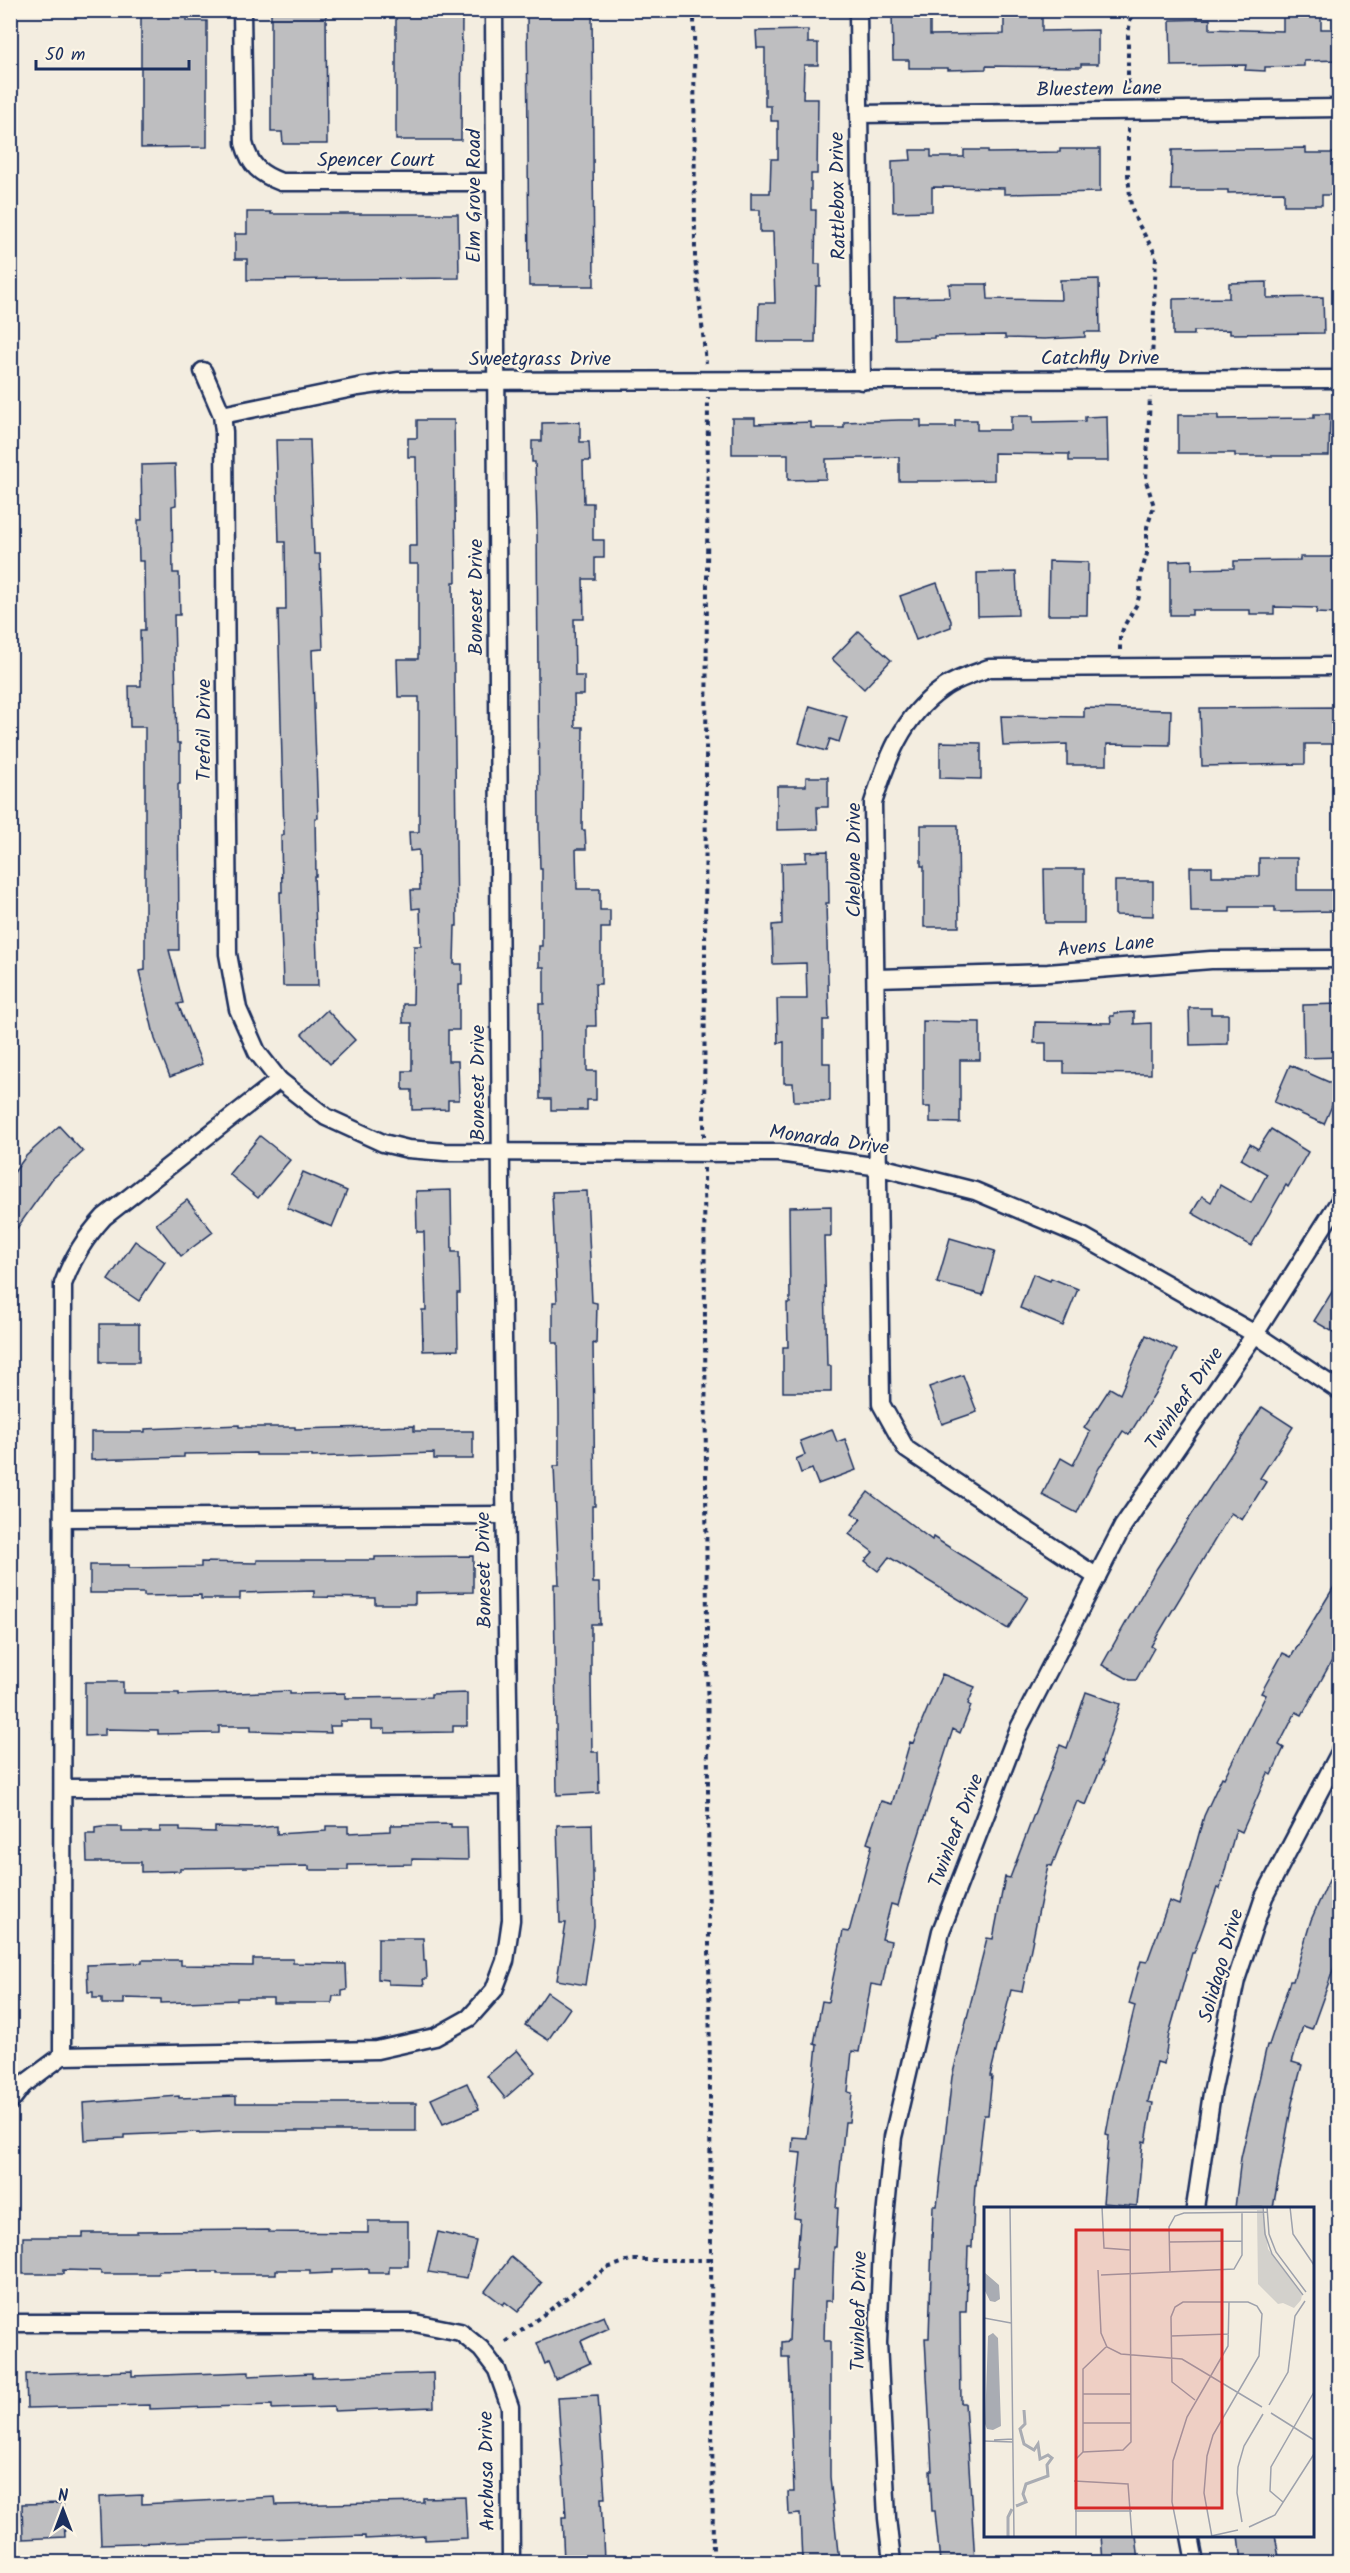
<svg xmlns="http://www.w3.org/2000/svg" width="1350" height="2573" viewBox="0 0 1350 2573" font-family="Kalam,sans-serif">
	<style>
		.building { fill: #bebec0; stroke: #1b2f5e; stroke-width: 1.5 }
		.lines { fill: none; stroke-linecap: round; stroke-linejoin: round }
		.minor-casing { stroke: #1b2f5e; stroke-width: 21 }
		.path { stroke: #1b2f5e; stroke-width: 4; stroke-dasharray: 4.5 4.5; stroke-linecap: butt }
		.minor { stroke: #fcf5e5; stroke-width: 16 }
		.labels { text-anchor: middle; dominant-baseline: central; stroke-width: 4.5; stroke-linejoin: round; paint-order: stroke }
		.street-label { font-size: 20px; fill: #1b2f5e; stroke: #fcf5e5 }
		.inset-river { fill: none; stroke: #a9acb3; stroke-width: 3 }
		.inset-road { fill: none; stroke: #9da1ac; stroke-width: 1.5 }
		.view { fill: #d62828; fill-opacity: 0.15; stroke: #d62828; stroke-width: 3 }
		.inset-edge { fill: none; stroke: #1b2f5e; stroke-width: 3 }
	</style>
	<rect width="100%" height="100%" fill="#f3ede0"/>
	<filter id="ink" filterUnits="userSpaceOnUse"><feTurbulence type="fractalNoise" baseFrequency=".0167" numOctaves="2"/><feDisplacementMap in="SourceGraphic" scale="12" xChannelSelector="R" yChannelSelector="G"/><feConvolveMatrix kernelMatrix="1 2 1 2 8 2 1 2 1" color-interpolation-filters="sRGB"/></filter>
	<g filter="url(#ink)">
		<g class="building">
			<polygon points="141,10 187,10 187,21 207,21 207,147 141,148"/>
			<polygon points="271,10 326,10 327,144 283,144 282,132 271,132"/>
			<polygon points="396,10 442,10 442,14 462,14 461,140 396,140"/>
			<polygon points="527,10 592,10 594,286 529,286"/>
			<polygon points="930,11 930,35 1004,34 1004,15 1042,15 1042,31 1098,30 1098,64 1081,64 1081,67 986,66 986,69 948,70 948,68 909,68 909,60 893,60 892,12"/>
			<polygon points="1283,13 1321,13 1321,29 1340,29 1340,60 1304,61 1304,66 1265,67 1265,71 1245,70 1246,65 1171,66 1170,20 1210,19 1210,29 1283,31"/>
			<polygon points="808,30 808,43 818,43 818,65 804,65 803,99 818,99 817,174 811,174 811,210 816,210 815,264 820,264 820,286 816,286 815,342 758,342 759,303 775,303 773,232 760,232 760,210 751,210 751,193 770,193 771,159 778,159 778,121 771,121 771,106 765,106 765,48 757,48 756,31"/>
			<polygon points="1306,148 1306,153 1340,153 1340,195 1322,195 1322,205 1284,205 1284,192 1228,193 1228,190 1171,190 1172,150"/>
			<polygon points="1060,149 1100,149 1100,192 1004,194 1004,188 932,187 932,211 893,212 892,161 911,160 910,150 931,150 931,157 964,157 964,150 988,150 988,153 1060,152"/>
			<polygon points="247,212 271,212 271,214 458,214 459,278 247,280 247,259 235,259 235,234 247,234"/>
			<polygon points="1099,279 1100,332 1085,332 1085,337 1044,339 1005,338 1005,335 934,336 934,338 895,339 894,298 950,297 949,284 987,284 988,299 1061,300 1060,280"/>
			<polygon points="1267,282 1267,298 1323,297 1324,333 1230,334 1230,330 1194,331 1194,335 1173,335 1173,299 1229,298 1229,283"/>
			<polygon points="1314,414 1330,414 1329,456 1235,456 1235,453 1178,453 1178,415 1218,415 1218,419 1314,418"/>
			<polygon points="1011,416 1033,416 1033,422 1085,421 1085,417 1107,416 1108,461 1069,461 1069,454 994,453 994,480 937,481 899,481 899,457 826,459 826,479 788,480 788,454 732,454 732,418 755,418 755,424 811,422 811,428 844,428 844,422 899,420 921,420 921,427 955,427 955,420 977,420 977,430 1011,430"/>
			<polygon points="417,420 454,420 456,582 453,582 457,926 455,926 454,964 462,964 462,985 459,985 459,1030 448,1030 448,1061 458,1061 459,1100 448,1100 448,1109 412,1110 412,1090 403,1090 403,1071 412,1071 412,1023 403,1023 403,1004 413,1004 414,946 421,946 420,908 412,909 411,890 420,890 419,850 410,851 409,832 419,832 419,697 398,697 397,659 418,659 418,564 409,564 409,546 417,546 416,457 408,457 408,438 417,438"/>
			<polygon points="580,422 580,442 589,442 590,461 583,461 584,503 593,503 593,540 604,540 604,558 595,558 595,579 583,579 584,619 574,619 575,676 584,676 584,695 574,695 575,727 583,727 582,830 585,830 586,849 576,849 577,889 600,889 600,910 610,910 610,928 601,928 601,984 595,984 596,1026 587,1026 587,1071 596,1071 596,1100 587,1100 587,1110 551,1110 551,1099 540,1099 539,1004 544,1004 544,967 539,967 539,946 542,946 542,869 540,869 539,831 537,523 535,462 532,462 532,441 542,441 542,423"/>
			<polygon points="276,440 310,440 314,554 320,554 323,649 312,650 318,818 315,818 316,876 314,876 318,986 283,986 280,892 282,892 281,835 284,835 278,610 286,610 285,542 279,542"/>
			<polygon points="175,464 176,505 172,506 173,573 179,573 180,615 174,615 177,743 180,743 180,784 178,784 179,950 169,950 183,1003 178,1004 202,1064 170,1077 155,1039 139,971 145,970 145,727 130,727 129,686 141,686 140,630 145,630 144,561 139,561 138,520 142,520 141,465"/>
			<polygon points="1300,557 1340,557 1339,614 1316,613 1317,608 1274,607 1274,614 1250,614 1250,610 1192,610 1192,615 1170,615 1170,561 1192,560 1192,569 1234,568 1234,561 1300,560"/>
			<polygon points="1049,561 1088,562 1087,615 1048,615"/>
			<polygon points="1016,572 1018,615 978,616 977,573"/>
			<polygon points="937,583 951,621 951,627 916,640 900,596"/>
			<polygon points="859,631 891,660 864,689 832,659"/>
			<polygon points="810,706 847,717 839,742 830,739 826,751 799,743"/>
			<polygon points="1340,707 1340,744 1305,744 1305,764 1202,766 1200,708"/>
			<polygon points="1084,708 1171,710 1170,745 1107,744 1107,765 1067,765 1067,744 1003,746 1001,716 1084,717"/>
			<polygon points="940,742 981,743 981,779 940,778"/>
			<polygon points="806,777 828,777 828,807 817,807 818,829 777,830 777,786 806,786"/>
			<polygon points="921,825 958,825 959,927 924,927 924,866 921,866"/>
			<polygon points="828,851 829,903 826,903 829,1020 823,1020 823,1063 830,1063 830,1101 794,1101 793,1083 784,1083 784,1042 778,1043 777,999 807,999 806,963 773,964 772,925 782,924 781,863 806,862 806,852"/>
			<polygon points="1259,858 1297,858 1297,890 1340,890 1340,911 1275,912 1275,907 1230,907 1230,912 1191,912 1190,867 1212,867 1212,876 1259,876"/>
			<polygon points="1044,869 1084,869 1084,923 1045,923"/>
			<polygon points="1115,881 1153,881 1153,916 1115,915"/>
			<polygon points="1340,1004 1340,1057 1304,1058 1303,1005"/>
			<polygon points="1189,1008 1211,1008 1211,1014 1228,1014 1228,1044 1190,1045"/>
			<polygon points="327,1010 355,1040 330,1064 302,1034"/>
			<polygon points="1134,1012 1134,1024 1151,1023 1151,1074 1064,1073 1064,1062 1046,1062 1046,1043 1034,1043 1035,1022 1111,1023 1110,1016 1114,1016 1114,1013"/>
			<polygon points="923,1021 980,1022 980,1060 960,1060 960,1123 930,1122 930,1107 923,1107"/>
			<polygon points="1290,1065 1340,1087 1324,1124 1274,1102"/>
			<polygon points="59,1126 83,1152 52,1179 10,1238 10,1178 26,1156"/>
			<polygon points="1271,1129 1308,1152 1288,1187 1286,1185 1251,1246 1192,1213 1202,1196 1211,1202 1220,1185 1251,1203 1267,1174 1241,1159 1250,1144 1258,1149"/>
			<polygon points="260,1136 290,1160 258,1198 229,1174"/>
			<polygon points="303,1172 347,1191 332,1227 287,1208"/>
			<polygon points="451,1190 452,1252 459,1252 460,1293 457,1293 458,1350 423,1351 422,1310 426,1310 424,1232 417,1232 416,1191"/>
			<polygon points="587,1191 592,1302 597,1303 596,1344 593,1343 595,1506 592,1506 593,1583 599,1583 600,1624 591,1624 591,1679 592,1752 598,1752 599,1793 557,1795 554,1584 559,1584 554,1466 559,1466 559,1415 558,1343 553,1343 553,1302 557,1302 552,1192"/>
			<polygon points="187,1200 213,1232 181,1256 156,1224"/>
			<polygon points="831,1206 831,1236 824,1236 827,1366 831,1366 831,1392 783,1392 783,1347 788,1347 787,1303 790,1303 789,1207"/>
			<polygon points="950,1238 995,1251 983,1295 937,1283"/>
			<polygon points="135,1241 165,1262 139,1301 108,1280"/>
			<polygon points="1033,1274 1050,1281 1051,1278 1078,1289 1063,1326 1020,1308"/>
			<polygon points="1340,1279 1340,1336 1314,1321"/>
			<rect x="100" y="1324" width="39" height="38"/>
			<polygon points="1146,1335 1177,1350 1162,1382 1129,1435 1123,1431 1099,1468 1077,1513 1042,1495 1061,1458 1073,1465 1090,1432 1084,1428 1110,1388 1120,1394"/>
			<polygon points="963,1375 977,1412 942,1424 929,1387"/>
			<polygon points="1262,1407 1293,1427 1260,1478 1266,1482 1242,1520 1231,1513 1151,1646 1154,1648 1136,1680 1130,1680 1102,1665 1157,1568"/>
			<polygon points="239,1425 239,1427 295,1427 295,1429 414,1426 414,1431 473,1431 473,1459 434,1459 434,1453 312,1457 312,1455 256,1455 256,1453 184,1454 184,1457 91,1460 91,1432 145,1432 145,1429"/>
			<polygon points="832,1429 837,1442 845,1439 856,1470 818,1484 812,1469 801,1473 796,1459 805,1455 800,1441"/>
			<polygon points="868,1492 932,1540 933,1537 1028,1597 1008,1629 889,1557 878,1571 865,1561 873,1552 849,1534 861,1519 852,1513"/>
			<polygon points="473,1556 473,1592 415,1593 415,1604 375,1604 375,1598 314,1597 314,1591 240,1593 240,1599 201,1599 201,1595 144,1596 144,1593 90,1593 90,1565 129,1565 129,1568 201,1567 201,1562 257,1563 257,1560 375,1560 375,1557"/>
			<polygon points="1340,1577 1340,1658 1335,1655 1302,1715 1296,1712 1279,1745 1284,1748 1271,1775 1268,1773 1242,1832 1236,1829 1220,1889 1217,1888 1194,1953 1192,1953 1169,2034 1164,2064 1157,2062 1148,2102 1153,2103 1146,2142 1143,2141 1137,2206 1103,2203 1109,2135 1106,2134 1113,2096 1135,2006 1129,2004 1141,1961 1147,1962 1169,1901 1179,1905 1204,1816 1222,1777 1224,1778 1266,1695 1261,1693 1283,1653 1291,1657"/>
			<polygon points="942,1674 975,1687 968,1704 971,1706 960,1733 953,1729 910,1862 898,1906 891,1904 882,1939 891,1941 882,1986 871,1984 859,2052 852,2051 848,2092 852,2093 849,2122 845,2122 836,2208 838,2208 836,2247 834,2247 832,2301 825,2301 824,2341 830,2341 830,2477 839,2562 802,2562 800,2514 789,2515 788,2492 794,2492 789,2357 782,2357 782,2342 789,2341 792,2269 796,2269 800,2219 794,2218 801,2153 792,2152 793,2137 807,2138 817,2045 814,2044 822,2001 828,2002 843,1931 849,1932 872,1845 867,1843 881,1801 892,1804 910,1742 913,1743"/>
			<polygon points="85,1682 123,1682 123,1693 179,1693 179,1695 290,1691 290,1694 345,1693 345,1698 431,1697 431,1694 467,1693 467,1726 453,1726 453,1732 385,1733 385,1729 372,1729 372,1721 340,1721 340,1726 330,1726 331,1733 251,1731 251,1726 219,1726 219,1733 158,1734 158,1730 105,1729 105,1735 85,1736"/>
			<polygon points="1086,1692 1120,1704 1101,1762 1103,1763 1086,1805 1077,1801 1052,1866 1048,1865 1022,1992 1011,1990 990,2076 992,2076 988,2115 984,2115 976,2185 975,2185 972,2247 968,2247 966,2312 960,2312 961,2403 965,2403 975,2562 940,2562 935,2511 932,2511 930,2471 932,2471 925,2338 929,2338 933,2206 937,2206 952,2077 987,1938 993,1939 1005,1877 1010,1878 1060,1745 1067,1748"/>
			<polygon points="451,1824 451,1827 467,1827 468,1860 412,1859 412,1864 348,1865 348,1870 309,1870 309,1866 180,1868 180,1871 141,1872 141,1862 87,1862 86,1834 95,1834 95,1828 102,1827 122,1827 122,1832 160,1832 160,1827 180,1827 180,1831 215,1832 215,1827 256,1828 277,1826 277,1834 326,1831 326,1826 348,1826 348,1833 391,1831 391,1825"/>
			<polygon points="592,1824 594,1926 585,1985 557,1980 566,1923 560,1923 557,1825"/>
			<polygon points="1340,1856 1340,1951 1312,2029 1303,2026 1292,2062 1302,2065 1292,2103 1273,2208 1235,2208 1241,2158 1267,2045 1269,2045 1290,1981 1293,1981 1311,1920"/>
			<polygon points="378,1938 423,1938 424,1961 426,1961 427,1979 423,1979 424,1985 388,1984 388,1980 378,1979"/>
			<polygon points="253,1959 293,1959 293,1963 346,1964 347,1990 342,1991 342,1996 333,1996 332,2003 273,2003 273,1998 237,1998 237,2000 161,2003 161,1999 124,1998 124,2004 102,2004 102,1998 93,1998 93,1992 88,1992 87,1965 142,1963 142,1960 181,1960 181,1965 253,1966"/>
			<polygon points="547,1992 570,2008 548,2040 525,2025"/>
			<polygon points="517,2050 535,2072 505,2098 487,2076"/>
			<polygon points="467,2083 479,2109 443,2124 431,2099"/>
			<polygon points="179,2096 179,2098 236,2096 236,2103 416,2103 416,2131 237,2131 199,2133 199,2132 124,2135 124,2138 85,2140 83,2103"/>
			<polygon points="368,2221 408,2221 408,2266 389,2266 389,2273 369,2273 369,2269 332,2270 332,2273 310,2274 310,2270 276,2270 276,2274 217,2274 217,2272 199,2272 199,2270 158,2271 158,2274 101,2274 101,2271 63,2270 63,2274 23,2274 23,2237 83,2237 83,2233 137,2233 137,2231 269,2230 269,2232 368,2233"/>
			<polygon points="438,2232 476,2241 467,2278 428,2272"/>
			<polygon points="511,2257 542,2283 518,2312 505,2302 503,2305 485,2291"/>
			<polygon points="604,2316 609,2328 581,2341 590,2363 555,2379 548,2362 545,2364 537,2343"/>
			<polygon points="132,2371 132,2376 249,2372 249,2376 312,2373 312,2377 433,2373 434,2407 334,2411 334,2407 272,2409 272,2405 150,2409 150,2405 27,2408 26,2374"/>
			<polygon points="598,2395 605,2498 601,2498 604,2560 564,2561 562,2517 566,2517 558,2397"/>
			<polygon points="142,2495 142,2504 275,2497 276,2505 423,2502 423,2498 465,2497 467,2538 425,2540 425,2536 365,2539 365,2536 101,2544 99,2497"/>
			<polygon points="63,2503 65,2537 23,2539 22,2504"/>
			<polygon points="1101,2535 1136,2535 1139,2562 1103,2562"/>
			<polygon points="1239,2535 1275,2535 1280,2562 1242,2562"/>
		</g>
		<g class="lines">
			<g class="minor-casing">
				<g id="minor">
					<path d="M242 10 244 143C250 166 260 174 281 182H495"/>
					<polyline points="858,10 862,381"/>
					<polyline points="859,114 1340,108"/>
					<polyline points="203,371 222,415 224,432 228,954 238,1009 257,1052 279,1080 326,1117 383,1143 408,1149 445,1152 779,1153 880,1167 975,1191 1082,1236 1255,1334 1340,1391"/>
					<polyline points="222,415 358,387 399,381 1340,379"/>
					<polyline points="876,978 1048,973 1211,960 1340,959"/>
					<polyline points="63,1518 505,1515"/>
					<path d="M1097 1577 906 1449 881 1404 873 803C887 759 902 717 942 689 955 679 974 674 989 668L1340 666"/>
					<polyline points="63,1788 509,1786"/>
					<path d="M62 2056 63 1284C73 1257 85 1238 104 1217L279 1080"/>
					<polyline points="10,2102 23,2085 62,2056 377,2050 435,2037 469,2018 494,1990 505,1961 511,1920 501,1192 494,10"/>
					<polyline points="1195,2208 1212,2093 1236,1980 1264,1897 1340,1752"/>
					<polyline points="10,2323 415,2323 460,2332 481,2349 497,2370 510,2407 511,2562"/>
					<polyline points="1190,2536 1195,2562"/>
					<polyline points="892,2562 887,2518 878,2343 882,2247 893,2137 941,1931 1019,1728 1123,1526 1255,1334 1340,1200"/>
				</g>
			</g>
			<g class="path">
				<polyline points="694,10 695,258 706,363"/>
				<polyline points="1128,93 1128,34 1132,10"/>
				<polyline points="1128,128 1128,175 1131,206 1136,220 1156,255 1152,362"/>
				<polyline points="1120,650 1120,638 1124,626 1137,604 1140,593 1141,573 1147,554 1147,527 1154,506 1146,481 1150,397"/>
				<polyline points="704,1137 708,397"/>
				<polyline points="704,1168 713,2562"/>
				<polyline points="506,2342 607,2268 630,2260 712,2260"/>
			</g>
			<use href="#minor" class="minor"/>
		</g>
	</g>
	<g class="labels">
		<g class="street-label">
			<text transform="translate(1099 90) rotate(-1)">Bluestem Lane</text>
			<text x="376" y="161">Spencer Court</text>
			<text transform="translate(475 196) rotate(-90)">Elm Grove Road</text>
			<text transform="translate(839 196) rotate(-91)">Rattlebox Drive</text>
			<text x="1100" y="359">Catchfly Drive</text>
			<text x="540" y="360">Sweetgrass Drive</text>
			<text transform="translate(477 597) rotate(-90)">Boneset Drive</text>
			<text transform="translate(205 730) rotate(-90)">Trefoil Drive</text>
			<text transform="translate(855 860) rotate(-90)">Chelone Drive</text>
			<text transform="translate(1106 947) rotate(-5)">Avens Lane</text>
			<text transform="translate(479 1083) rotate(-90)">Boneset Drive</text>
			<text transform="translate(829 1141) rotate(8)">Monarda Drive</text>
			<text transform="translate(1185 1399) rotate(-55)">Twinleaf Drive</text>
			<text transform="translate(485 1570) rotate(-91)">Boneset Drive</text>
			<text transform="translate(957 1831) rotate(-69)">Twinleaf Drive</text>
			<text transform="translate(1222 1966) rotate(-74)">Solidago Drive</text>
			<text transform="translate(860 2311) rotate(-89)">Twinleaf Drive</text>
			<text transform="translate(488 2471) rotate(-91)">Anchusa Drive</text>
		</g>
	</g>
	<g transform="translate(984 2207)">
		<rect width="330" height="330" fill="#f3ede0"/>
		<path d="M165 0H278L284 42 318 88 317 93 310 101 299 96 294 97 274 77 273 3H165Z" fill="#d3d1cc"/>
		<path d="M0 65 15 78 16 92 11 95 6 94 0 82ZM9 126 14 131 17 219 9 223 3 222 1 217 4 129Z" fill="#a9acb3"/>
		<path class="inset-river" d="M32 299 42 295 39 287 42 277 64 269 63 258 68 251 64 248 56 252 54 237 50 243 40 237 36 222 41 217 40 203M24 330V310L28 302"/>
		<path class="inset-road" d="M26 0 30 330M118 0 120 41 146 43M279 0 281 27 288 47 319 88M283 0 285 27 292 45 322 85M306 0 309 27 330 58M185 35 258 34M114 63 117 126 123 140 137 147 198 152 278 200M186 64 185 20 191 9 200 6 283 5M117 68 250 62 258 48V5M0 111 27 116M187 129 245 127M99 187H147M211 193 188 175 187 110 191 100 199 95H264L273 99 278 107 275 149 229 228 223 249 220 286 228 330M285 198 304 165 311 109 321 94M287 206 330 233M99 216H147M10 233 29 232M0 234 29 235M99 245V162L122 140M90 274 144 277 148 330M299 295 286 284 287 260 330 185M91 304H148M258 315 253 286 254 260 260 239 279 207M265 320 291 308 330 247M227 329 254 323M92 330V252L99 245 139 243 147 235 146 0M195 330 188 295 189 254 203 210 244 139 245 95"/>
		<path class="view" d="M92 23H238V301H92Z"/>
		<rect width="330" height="330" class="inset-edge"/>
	</g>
	<rect width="1350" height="2573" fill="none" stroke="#fcf5e5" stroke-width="36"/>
	<rect x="18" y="18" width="1314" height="2537" fill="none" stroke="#1b2f5e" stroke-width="2" filter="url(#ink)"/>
	<g transform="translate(63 2510)" stroke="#fcf5e5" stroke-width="4.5" paint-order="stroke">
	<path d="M0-4.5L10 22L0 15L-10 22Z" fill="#1b2f5e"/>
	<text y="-9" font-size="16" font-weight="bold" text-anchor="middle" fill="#1b2f5e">N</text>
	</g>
	<path d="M36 60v9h153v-9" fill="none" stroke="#1b2f5e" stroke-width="3"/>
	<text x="45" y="60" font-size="18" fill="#1b2f5e" stroke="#fcf5e5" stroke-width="4.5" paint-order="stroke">50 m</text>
</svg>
